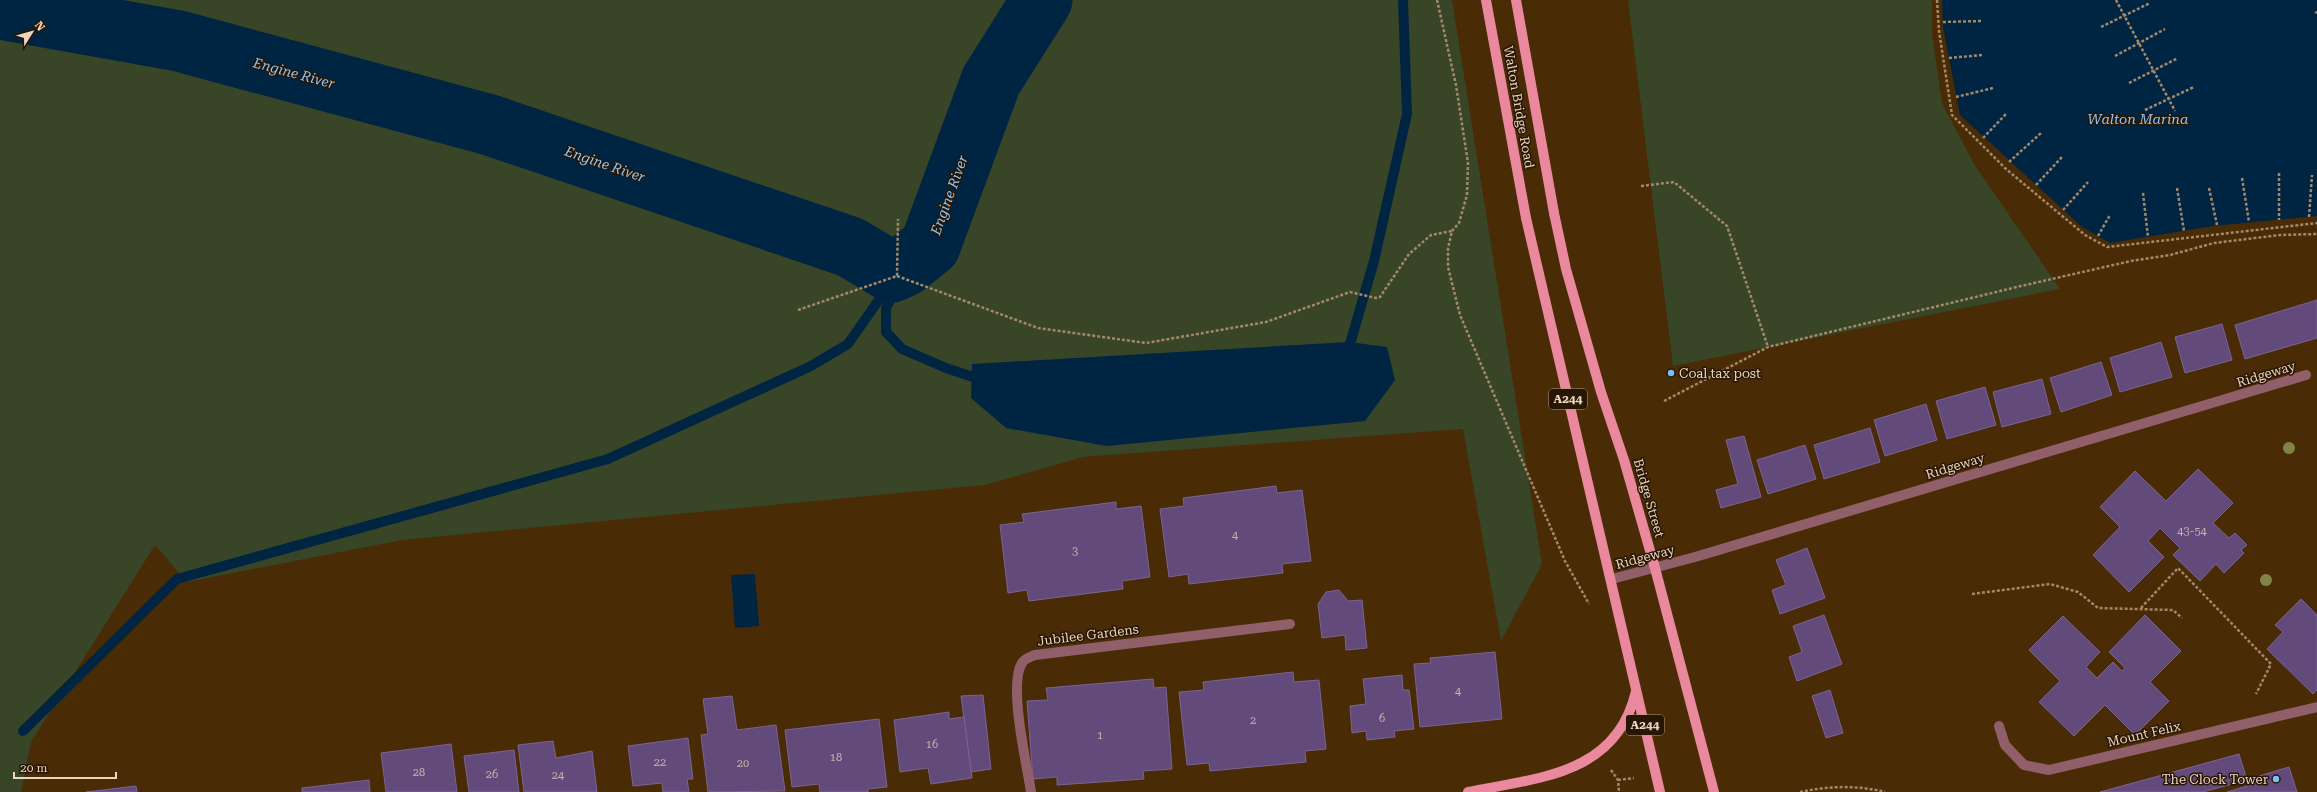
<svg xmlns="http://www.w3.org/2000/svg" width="2317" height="792" viewBox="0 0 2317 792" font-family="'Roboto Serif',serif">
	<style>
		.green { fill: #384526 }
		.water { fill: #002542 }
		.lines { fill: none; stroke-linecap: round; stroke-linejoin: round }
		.stream { stroke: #002542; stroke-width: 10 }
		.river { stroke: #002542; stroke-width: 61 }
		.building { fill: #624a7b; stroke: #7c6396 }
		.path { stroke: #a3886a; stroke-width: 2.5; stroke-dasharray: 3 2; stroke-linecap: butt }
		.minor { stroke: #905f69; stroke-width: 10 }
		.major { stroke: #ea889d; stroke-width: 10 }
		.major-bridge { stroke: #ea889d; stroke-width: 10 }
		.tree { fill: #808446 }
		.poi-dot { fill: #7cbef9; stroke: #271604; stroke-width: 1.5 }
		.labels { text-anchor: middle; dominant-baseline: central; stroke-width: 3; stroke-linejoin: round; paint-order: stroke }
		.number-label { font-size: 11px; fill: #cab2ad }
		.shield { fill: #271604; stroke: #b29c86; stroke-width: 1 }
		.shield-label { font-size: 12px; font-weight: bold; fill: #edd5be }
		.street-label { font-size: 13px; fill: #edd5be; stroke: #271604 }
		.poi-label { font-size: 13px; fill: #edd5be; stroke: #271604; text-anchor: start }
		.water-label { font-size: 14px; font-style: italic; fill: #8ec6f7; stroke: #271604 }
	</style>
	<rect width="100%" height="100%" fill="#492b05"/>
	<g class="green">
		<polygon points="0,0 1452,0 1542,564 1501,641 1463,429 1083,457 985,485 402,540 187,582 155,545 31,742 21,792 0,792"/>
		<polygon points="1628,0 1932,0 1932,34 1942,103 1974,164 2060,289 1673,366"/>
	</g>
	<g class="water">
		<polygon points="1942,0 2317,0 2317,216 2213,226 2110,243 2082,227 1960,115 1943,27"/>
		<polygon points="1349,342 1387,347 1395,380 1365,421 1107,446 1006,428 971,398 972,364"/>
		<polygon points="755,574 759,626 735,628 731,575"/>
	</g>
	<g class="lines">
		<g class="stream">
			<polyline points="905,266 900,282 886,308 886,332 902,349 946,368 985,381"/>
			<polyline points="1345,354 1348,351 1374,261 1407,114 1403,0"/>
			<polyline points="23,731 177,579 608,459 811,366 848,344 892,281 892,272"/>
		</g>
		<polyline class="river" points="0,9 179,41 490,125 850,247 892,272 905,266 930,246 991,81 1042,0"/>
	</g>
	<g class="building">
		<polygon points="2317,300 2317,338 2245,359 2235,325"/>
		<polygon points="2222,324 2232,360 2185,373 2175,337"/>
		<polygon points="2161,342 2172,377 2120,392 2110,358"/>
		<polygon points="2101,362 2112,395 2061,412 2050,378"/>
		<polygon points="2042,379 2051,414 2002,427 1993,392"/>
		<polygon points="1985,387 1996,425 1947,439 1936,401"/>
		<polygon points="1926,404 1937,440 1885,456 1874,420"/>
		<polygon points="1870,428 1880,462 1824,479 1814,445"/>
		<polygon points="1744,436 1761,497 1721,508 1716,490 1738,484 1726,440"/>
		<polygon points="1805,445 1816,479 1768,494 1757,460"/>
		<polygon points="2198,469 2233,503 2213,523 2229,538 2235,533 2247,545 2241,550 2244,553 2224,573 2216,564 2200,581 2173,555 2180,548 2160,528 2148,541 2164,557 2129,592 2093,555 2120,527 2100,507 2135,471 2166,501"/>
		<polygon points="1276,486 1277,493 1302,490 1311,561 1282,564 1283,573 1189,584 1188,574 1169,577 1160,509 1184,506 1183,498"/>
		<polygon points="1116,502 1116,509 1141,506 1150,577 1122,581 1123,589 1029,601 1027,590 1008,593 1000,525 1024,522 1022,514"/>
		<polygon points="1807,548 1825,598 1780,614 1772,590 1786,585 1776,560"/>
		<polygon points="1339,590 1348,601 1362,600 1367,648 1346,650 1345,635 1322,638 1318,604 1326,592"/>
		<polygon points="2301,599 2317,615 2317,690 2313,694 2267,649 2283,632 2275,625"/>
		<polygon points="1824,615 1842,664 1797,681 1789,657 1802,652 1793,626"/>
		<polygon points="2145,615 2181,651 2150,682 2169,701 2135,735 2105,705 2074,736 2039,702 2060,681 2029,650 2063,616 2100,652 2086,667 2097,678 2113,662 2122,671 2125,668 2109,652"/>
		<polygon points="1495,652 1502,719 1420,727 1414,664 1431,663 1430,658"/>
		<polygon points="1293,672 1294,682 1319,680 1326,749 1305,751 1306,762 1210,771 1209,763 1187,765 1179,692 1204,690 1203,682"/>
		<polygon points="1402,675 1403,690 1409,690 1414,729 1394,731 1395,737 1367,740 1366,731 1352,733 1350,706 1366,704 1363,679"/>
		<polygon points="1153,679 1154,688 1166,687 1172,769 1143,771 1144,779 1057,785 1057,777 1033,779 1027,701 1048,700 1046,688"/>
		<polygon points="1830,690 1843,733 1826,738 1812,696"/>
		<polygon points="983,695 991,769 971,772 961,696"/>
		<polygon points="732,696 737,730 776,725 785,791 708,792 701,735 708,734 703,699"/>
		<polygon points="949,712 949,719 964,717 972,778 931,784 928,768 900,772 894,720"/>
		<polygon points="879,719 887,787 868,789 868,792 820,792 819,784 792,787 785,730"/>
		<polygon points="688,738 693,779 687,779 689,792 663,792 662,783 633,786 628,746"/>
		<polygon points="553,741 556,758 592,751 597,792 524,792 518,745"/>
		<polygon points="451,744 457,792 386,792 381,753"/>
		<polygon points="514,750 519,792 469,792 464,756"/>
		<polygon points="2239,754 2247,780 2203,792 2100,792"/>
		<polygon points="2289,767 2297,792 2227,792 2260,782 2259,776"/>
		<polygon points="369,780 370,792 302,792 302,788"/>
		<polygon points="136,786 137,792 86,792"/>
	</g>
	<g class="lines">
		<g class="path">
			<polyline points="1437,0 1456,85 1468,163 1467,195 1459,223 1452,231 1448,248 1448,267 1460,315 1565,561 1589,604"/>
			<polyline points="1937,0 1939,31 1952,115 2006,169 2085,235 2107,247 2317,223"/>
			<polyline points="2116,0 2175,111"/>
			<polyline points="2315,13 2317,12"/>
			<polyline points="1943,22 1982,21"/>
			<polyline points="2101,27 2150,3"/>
			<polyline points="2115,56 2165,29"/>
			<polyline points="1949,58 1982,55"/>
			<polyline points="2129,83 2178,58"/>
			<polyline points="1956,97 1993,88"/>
			<polyline points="2145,110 2194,87"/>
			<polyline points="1983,138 2006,114"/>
			<polyline points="2009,162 2041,133"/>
			<polyline points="2279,173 2279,220"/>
			<polyline points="2242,178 2249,222"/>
			<polyline points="2036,185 2062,157"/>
			<polyline points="1641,186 1674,182 1727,226 1768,347"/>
			<polyline points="2177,188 2184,231"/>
			<polyline points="2209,188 2217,225"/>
			<polyline points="2143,193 2148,237"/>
			<polyline points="2063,210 2088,182"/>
			<polyline points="2309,217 2312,175"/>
			<polyline points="2098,236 2110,215"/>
			<polyline points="897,276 1038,328 1146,343 1266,322 1350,292 1376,298 1380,297 1409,254 1431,235 1452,231"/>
			<polyline points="798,310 897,276 898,219"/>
			<polyline points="1664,401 1768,347 2021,286 2131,261 2170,255 2214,243 2280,235 2317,234"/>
			<polyline points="1972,594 2050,584 2078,592 2098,608 2173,610 2182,618"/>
			<polyline points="2141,608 2178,568 2271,664 2256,694"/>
			<polyline points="1611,770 1618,780 1619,792"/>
			<polyline points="1618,780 1634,778"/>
			<path d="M1800 792C1828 786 1857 785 1885 792"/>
		</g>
		<g class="minor">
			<polyline points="1612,579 1695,557 2306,375"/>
			<polyline points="1999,726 2005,745 2024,765 2049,770 2317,707"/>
			<path d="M1031 792C1027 765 1008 685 1022 663 1025 658 1030 657 1035 655L1290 624"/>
		</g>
		<g class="major">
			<polyline points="1554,213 1566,269 1601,392 1624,460 1655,568 1714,792"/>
			<polyline points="1526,218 1660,792"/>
			<path d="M1468 792C1537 778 1617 775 1636 691"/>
		</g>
		<g class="major-bridge">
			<polyline points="1486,0 1526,218"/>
			<polyline points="1516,0 1554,213"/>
		</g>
	</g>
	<g class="tree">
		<circle cx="2289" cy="448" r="6"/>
		<circle cx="2266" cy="580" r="6"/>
	</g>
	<g class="poi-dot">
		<circle cx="1671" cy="373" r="4"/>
		<circle cx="2276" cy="779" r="4"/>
	</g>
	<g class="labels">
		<g class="number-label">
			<text x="2192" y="531">43-54</text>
			<text x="1235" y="535">4</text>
			<text x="1075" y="551">3</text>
			<text x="1458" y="691">4</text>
			<text x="1382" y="718">6</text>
			<text x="1253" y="720">2</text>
			<text x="1100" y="735">1</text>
			<text x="932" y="744">16</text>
			<text x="836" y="757">18</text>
			<text x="660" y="762">22</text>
			<text x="743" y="763">20</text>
			<text x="419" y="772">28</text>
			<text x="492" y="774">26</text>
			<text x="558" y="775">24</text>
		</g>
		<g class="shield">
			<rect x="1549" y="389" width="38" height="20" rx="3"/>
			<rect x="1626" y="715" width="38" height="20" rx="3"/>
		</g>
		<g class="shield-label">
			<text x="1568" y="399">A244</text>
			<text x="1645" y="725">A244</text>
		</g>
		<g class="street-label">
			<text transform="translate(1519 107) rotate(80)">Walton Bridge Road</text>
			<text transform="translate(2266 374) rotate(-17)">Ridgeway</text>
			<text transform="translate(1955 466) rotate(-17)">Ridgeway</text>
			<text transform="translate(1649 498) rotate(74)">Bridge Street</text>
			<text transform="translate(1645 557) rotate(-15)">Ridgeway</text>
			<text transform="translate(1088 635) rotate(-7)">Jubilee Gardens</text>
			<text transform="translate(2144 734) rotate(-13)">Mount Felix</text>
		</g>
		<g class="poi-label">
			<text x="1679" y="373">Coal tax post</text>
			<text x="2268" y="779" text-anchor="end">The Clock Tower</text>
		</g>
		<g class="water-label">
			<text transform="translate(294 73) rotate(15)">Engine River</text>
			<text x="2138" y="119">Walton Marina</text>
			<text transform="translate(605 164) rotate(19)">Engine River</text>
			<text transform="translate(949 195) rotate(-70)">Engine River</text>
		</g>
	</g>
	<g transform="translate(32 32) rotate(53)" stroke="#271604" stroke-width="3" paint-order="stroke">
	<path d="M0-3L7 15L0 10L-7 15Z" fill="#edd5be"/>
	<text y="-6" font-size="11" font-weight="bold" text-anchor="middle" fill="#edd5be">N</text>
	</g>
	<path d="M14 772v6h102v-6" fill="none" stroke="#edd5be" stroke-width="2"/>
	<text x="20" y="772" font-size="12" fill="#edd5be" stroke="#271604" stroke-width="3" paint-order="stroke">20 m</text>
</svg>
